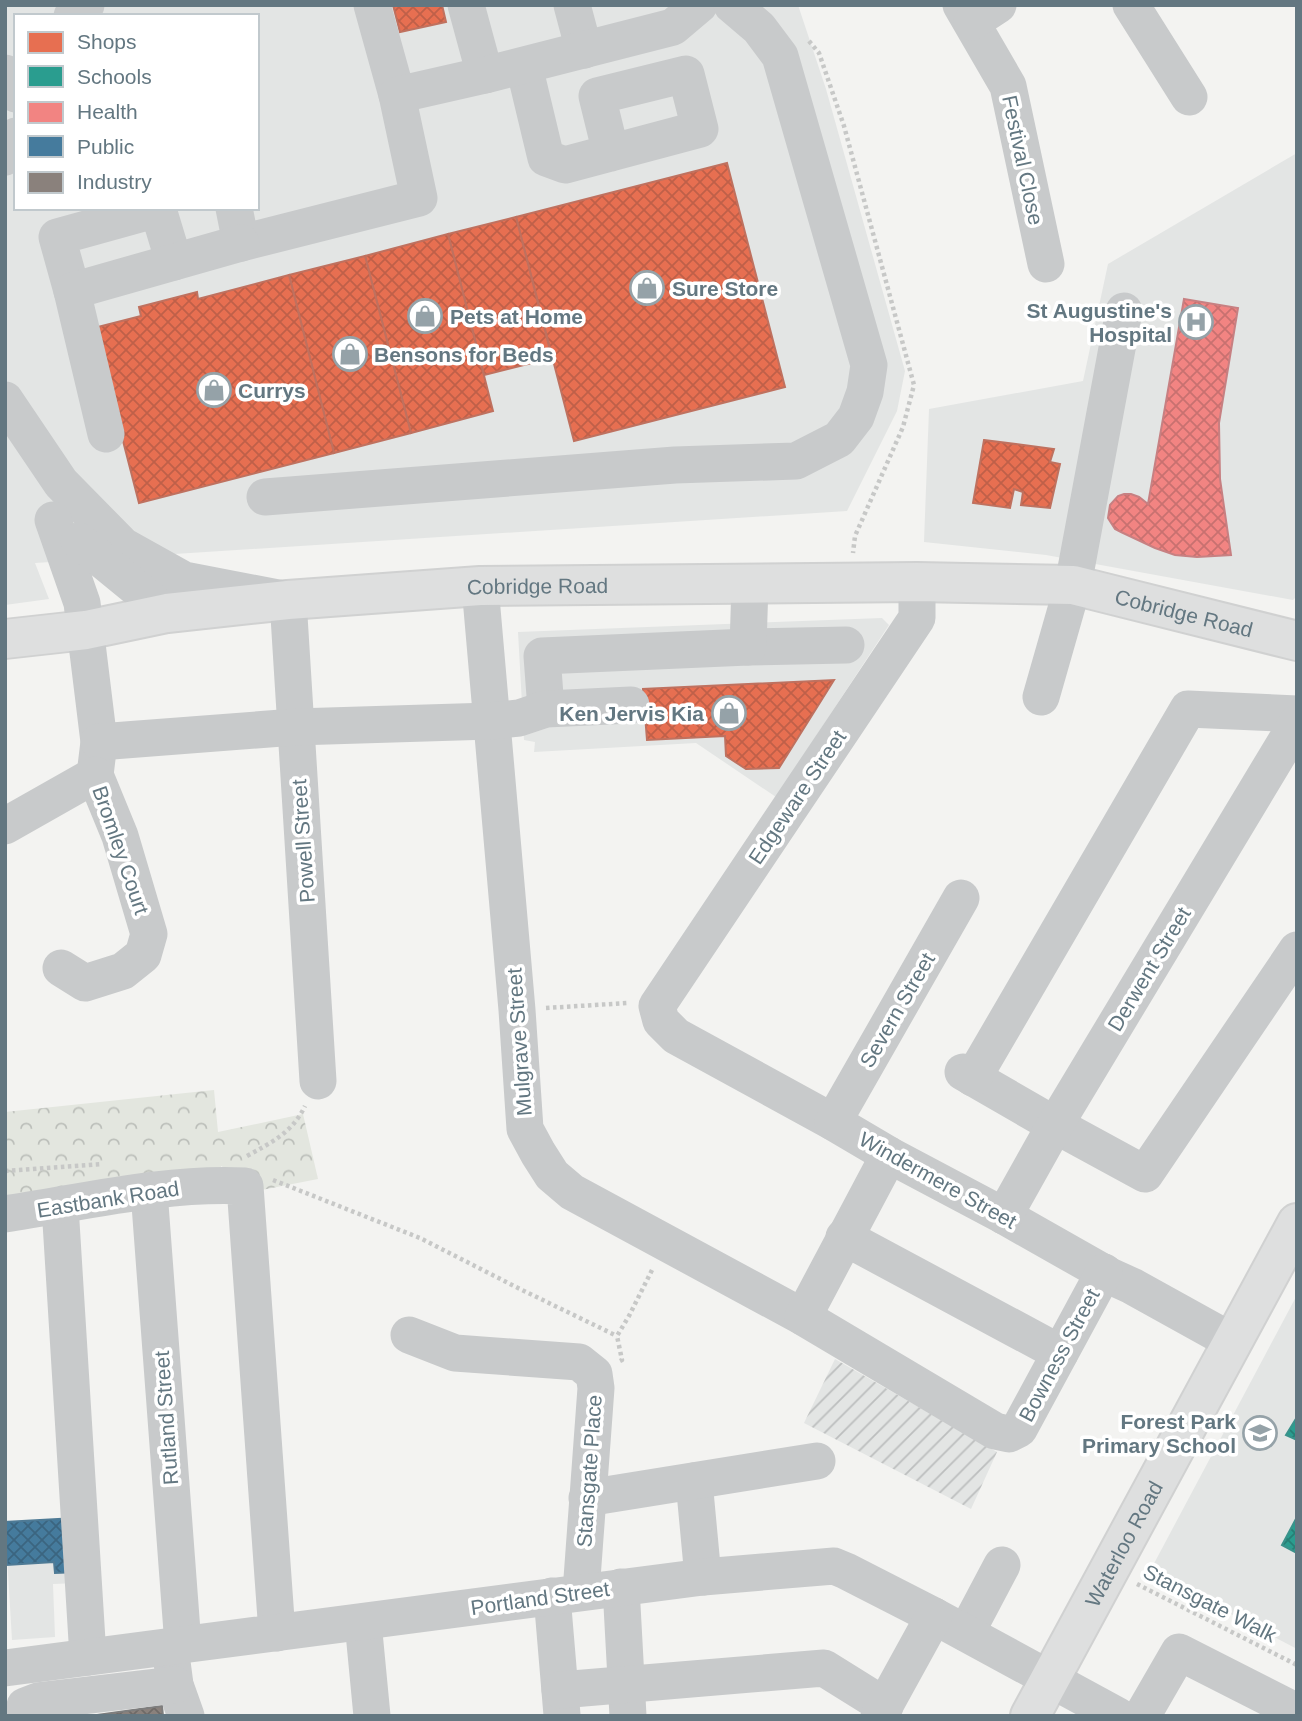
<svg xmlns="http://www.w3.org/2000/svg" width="1302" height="1721" viewBox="0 0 1302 1721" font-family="Arial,sans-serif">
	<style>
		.built { fill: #e3e5e4; fill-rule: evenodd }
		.industrial { fill: url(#industrial-furrows) }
		.park { fill: url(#park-crowns) }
		.shops { fill: url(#shops-cross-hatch); stroke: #bf715f; stroke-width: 2 }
		.schools { fill: url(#schools-cross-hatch); stroke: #3b928b; stroke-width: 2 }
		.health { fill: url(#health-cross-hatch); stroke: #c78082; stroke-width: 2 }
		.public { fill: url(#public-cross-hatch); stroke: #4e7a95; stroke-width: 2 }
		.industry { fill: url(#industry-cross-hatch); stroke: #7e7e7e; stroke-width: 2 }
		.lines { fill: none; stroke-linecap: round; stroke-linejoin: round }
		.highway-casing { stroke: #d0d1d1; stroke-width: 42 }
		.path { stroke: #c7c8c7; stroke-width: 4.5; stroke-dasharray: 3.5 3.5; stroke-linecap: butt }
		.minor { stroke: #c8cacb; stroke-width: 37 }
		.highway { stroke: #dedfdf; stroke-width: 38 }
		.labels { text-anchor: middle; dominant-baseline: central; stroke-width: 7; stroke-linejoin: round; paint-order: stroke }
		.street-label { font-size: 21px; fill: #637781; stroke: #fff }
		.poi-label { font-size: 21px; font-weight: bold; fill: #637781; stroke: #fff; text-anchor: start }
	</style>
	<defs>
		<pattern id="industrial-furrows" width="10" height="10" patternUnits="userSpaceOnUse" patternTransform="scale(1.75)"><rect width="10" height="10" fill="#e3e5e4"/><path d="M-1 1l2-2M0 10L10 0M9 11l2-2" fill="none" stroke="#bcbebe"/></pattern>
		<pattern id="park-crowns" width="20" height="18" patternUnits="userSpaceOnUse" patternTransform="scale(1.75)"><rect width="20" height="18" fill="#e3e6df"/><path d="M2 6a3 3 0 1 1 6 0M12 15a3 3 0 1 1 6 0" fill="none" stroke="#bcbfba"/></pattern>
		<pattern id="shops-cross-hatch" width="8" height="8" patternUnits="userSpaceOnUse" patternTransform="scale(1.75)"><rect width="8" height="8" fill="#e76f51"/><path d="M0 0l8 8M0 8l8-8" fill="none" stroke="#bf6049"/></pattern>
		<pattern id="schools-cross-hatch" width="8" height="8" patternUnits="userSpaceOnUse" patternTransform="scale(1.75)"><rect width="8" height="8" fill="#2a9d8f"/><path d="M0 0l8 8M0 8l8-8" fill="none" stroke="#277f75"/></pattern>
		<pattern id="health-cross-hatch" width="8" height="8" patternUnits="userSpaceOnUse" patternTransform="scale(1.75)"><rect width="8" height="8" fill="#f28482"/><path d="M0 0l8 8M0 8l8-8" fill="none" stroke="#c87170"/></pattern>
		<pattern id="public-cross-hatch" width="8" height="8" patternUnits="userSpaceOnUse" patternTransform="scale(1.75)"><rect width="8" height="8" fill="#457b9d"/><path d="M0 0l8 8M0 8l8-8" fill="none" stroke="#3b6580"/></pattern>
		<pattern id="industry-cross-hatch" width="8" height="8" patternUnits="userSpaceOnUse" patternTransform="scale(1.75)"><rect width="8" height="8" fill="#8a817c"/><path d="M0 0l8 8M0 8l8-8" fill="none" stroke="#6f6a67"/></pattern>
	</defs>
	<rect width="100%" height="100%" fill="#f3f3f1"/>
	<g class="built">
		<path d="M5 5H798L826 89 905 371 897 411 847 511 35 563 49 599 5 605ZM16 16H257V208H16Z"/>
		<polygon points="1297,153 1297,596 1293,600 1046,555 924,542 929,409 1083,381 1108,264"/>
		<polygon points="882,618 889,625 776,797 696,743 534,752 535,742 524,740 518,632"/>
		<polygon points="1297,1295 1297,1649 1150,1571"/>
		<polygon points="75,1518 79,1583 53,1584 55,1637 12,1640 5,1522"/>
	</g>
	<polygon class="industrial" points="835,1359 997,1452 971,1509 804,1423"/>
	<polygon class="park" points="214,1090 218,1132 303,1114 318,1179 251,1192 250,1182 221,1166 221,1177 5,1203 5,1112"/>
	<g class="shops">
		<polygon points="393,5 442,5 446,22 400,32"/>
		<polygon points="727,163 785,387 574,441 516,217"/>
		<polygon points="516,217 552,358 484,375 448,234"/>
		<polygon points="448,234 493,411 411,433 365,256"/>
		<polygon points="365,256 411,433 334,453 289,275"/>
		<polygon points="289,275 334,453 139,503 94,328 141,316 139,307 197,292 198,299"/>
		<polygon points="984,440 1054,449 1050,462 1060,464 1050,508 1021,505 1023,492 1014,489 1010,508 973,503"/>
		<polygon points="834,680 779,768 746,769 726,756 725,736 647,740 643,689"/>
	</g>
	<g class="schools">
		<polygon points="1297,1417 1297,1440 1286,1435"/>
		<polygon points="1297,1517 1297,1553 1282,1545"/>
	</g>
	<polygon class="health" points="1184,299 1238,308 1219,423 1220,479 1231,555 1197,557 1175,555 1155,548 1121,532 1115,529 1108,518 1110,505 1118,496 1124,494 1131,494 1139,497 1148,504"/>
	<polygon class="public" points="75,1518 78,1572 55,1573 54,1562 7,1565 5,1522"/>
	<polygon class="industry" points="162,1706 163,1716 90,1716"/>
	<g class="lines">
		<g class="highway-casing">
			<g id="highway">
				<path id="s1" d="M5 639 86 630 167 613 288 600 480 586 917 582 1073 585 1297 641"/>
				<path id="s2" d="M1030 1716 1297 1223"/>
			</g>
		</g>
		<g class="path">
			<polyline points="809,41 819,53 844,126 914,385 903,427 855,536 853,553"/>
			<polyline points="546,1008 628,1003"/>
			<path d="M247 1156C272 1142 292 1133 305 1106"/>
			<polyline points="5,1171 102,1164"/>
			<polyline points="273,1180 420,1238 518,1288 617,1336"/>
			<polyline points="620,1361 622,1360 617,1336 629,1316 653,1268"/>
			<polyline points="1137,1584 1297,1665"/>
		</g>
		<g class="minor">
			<polyline points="372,5 397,95"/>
			<polyline points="466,5 485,75"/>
			<polyline points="572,5 584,50"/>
			<polyline points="961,5 1008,86 1046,264"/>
			<polyline points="1131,5 1189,97"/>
			<polyline points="72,16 86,5"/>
			<polyline points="972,22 998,5"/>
			<polyline points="524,66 546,158 565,165 700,129 686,74 597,96 611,153"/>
			<polyline points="5,73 14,87 16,94"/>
			<polyline points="5,157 16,136"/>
			<polyline points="234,208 241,243 419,198 397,95 485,75 673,27 699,5"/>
			<polyline points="72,291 57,237 158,209 174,262"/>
			<polyline points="5,400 61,483 123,546 184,580 288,600 318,1081"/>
			<polyline points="106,434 72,291 241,243"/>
			<polyline points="265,497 675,465 796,461 839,439 856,417 865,392 869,365 780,56 759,28 732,5"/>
			<polyline points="53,520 82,603 99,742 95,775 120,836 149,934 143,955 123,971 85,983 61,968"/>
			<polyline points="79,541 167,613"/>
			<polyline points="917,582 917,618 657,1006 661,1021 676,1036 833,1122 889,1155 1004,1216 1110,1276 1132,1286 1233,1342"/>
			<polyline points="480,586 517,1010 525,1129 538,1153 552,1175 572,1192 803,1317 995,1431 1009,1434 1019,1429 1104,1272"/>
			<polyline points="748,647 846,645"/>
			<polyline points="1041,697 1073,585 1124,311"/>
			<polyline points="546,709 542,656 748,647 750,584"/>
			<polyline points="99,742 295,727 491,721 519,718 546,709 631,705"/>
			<polyline points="5,826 95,775"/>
			<polyline points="963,1072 1055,1125 1145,1174 1297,950"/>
			<polyline points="973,1078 1188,709 1297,714"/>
			<polyline points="833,1122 961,898"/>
			<polyline points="149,1191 183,1645"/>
			<polyline points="60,1206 88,1657"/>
			<path d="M5 1214C84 1202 165 1182 245 1186L277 1633"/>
			<polyline points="1004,1216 1055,1125 1297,723"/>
			<polyline points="844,1237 1060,1353"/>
			<polyline points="803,1317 889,1155"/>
			<polyline points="409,1335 455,1353 579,1362 594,1374 596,1388 581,1592"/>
			<polyline points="694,1481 703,1577"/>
			<polyline points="587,1498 817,1461"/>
			<polyline points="621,1587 628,1716"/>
			<polyline points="552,1596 562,1715"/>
			<polyline points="363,1622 372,1716"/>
			<polyline points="966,1633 1002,1565"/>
			<polyline points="172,1662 175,1685 186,1716"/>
			<polyline points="5,1668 703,1577 834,1566 846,1571 934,1616 1118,1716"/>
			<polyline points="560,1690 824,1668 885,1706"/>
			<polyline points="23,1716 25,1706 38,1701 175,1685"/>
			<polyline points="879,1716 934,1616"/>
			<polyline points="1142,1716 1179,1652 1297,1712"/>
		</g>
		<use href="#highway" class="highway"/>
	</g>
	<defs>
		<g id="shop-ring" transform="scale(1.75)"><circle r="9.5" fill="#fff" stroke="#95a2a8" stroke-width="1.5"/><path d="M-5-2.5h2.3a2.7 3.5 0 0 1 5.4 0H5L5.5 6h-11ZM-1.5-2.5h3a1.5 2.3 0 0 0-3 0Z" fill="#95a2a8"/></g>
		<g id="hospital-ring" transform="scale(1.75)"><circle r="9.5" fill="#fff" stroke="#95a2a8" stroke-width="1.5"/><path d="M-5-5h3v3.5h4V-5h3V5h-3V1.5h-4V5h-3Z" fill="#95a2a8"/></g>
		<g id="school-ring" transform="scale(1.75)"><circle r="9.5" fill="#fff" stroke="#95a2a8" stroke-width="1.5"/><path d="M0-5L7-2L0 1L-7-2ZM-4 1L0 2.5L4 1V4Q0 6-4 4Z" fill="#95a2a8"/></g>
	</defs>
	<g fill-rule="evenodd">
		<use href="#shop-ring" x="647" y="288"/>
		<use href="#shop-ring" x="425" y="316"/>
		<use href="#hospital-ring" x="1196" y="322"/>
		<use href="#shop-ring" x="350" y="354"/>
		<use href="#shop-ring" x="214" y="390"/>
		<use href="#shop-ring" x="729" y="713"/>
		<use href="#school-ring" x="1260" y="1433"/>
	</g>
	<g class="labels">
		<g class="street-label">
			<text transform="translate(1023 160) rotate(78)">Festival Close</text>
			<text stroke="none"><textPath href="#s1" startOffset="536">Cobridge Road</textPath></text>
			<text stroke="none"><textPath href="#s1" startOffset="1186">Cobridge Road</textPath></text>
			<text transform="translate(797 797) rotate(-56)">Edgeware Street</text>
			<text transform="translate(303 841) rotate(-94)">Powell Street</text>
			<text transform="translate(121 850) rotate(71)">Bromley Court</text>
			<text transform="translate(1149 969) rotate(-59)">Derwent Street</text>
			<text transform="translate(897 1010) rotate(-60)">Severn Street</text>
			<text transform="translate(519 1042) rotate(-94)">Mulgrave Street</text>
			<text transform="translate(938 1180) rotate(29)">Windermere Street</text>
			<text transform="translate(108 1199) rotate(-9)">Eastbank Road</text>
			<text transform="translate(1059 1355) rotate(-62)">Bowness Street</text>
			<text transform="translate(166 1418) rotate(-94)">Rutland Street</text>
			<text transform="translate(589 1471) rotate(-86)">Stansgate Place</text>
			<text stroke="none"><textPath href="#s2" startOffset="196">Waterloo Road</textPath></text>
			<text transform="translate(540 1598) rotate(-8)">Portland Street</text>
			<text transform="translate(1210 1603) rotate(27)">Stansgate Walk</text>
		</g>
		<g class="poi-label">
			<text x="672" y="288">Sure Store</text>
			<text x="1172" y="310" text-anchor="end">St Augustine's<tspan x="1172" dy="24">Hospital</tspan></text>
			<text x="450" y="316">Pets at Home</text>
			<text x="374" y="354">Bensons for Beds</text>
			<text x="238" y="390">Currys</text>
			<text x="704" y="713" text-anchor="end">Ken Jervis Kia</text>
			<text x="1236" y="1421" text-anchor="end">Forest Park<tspan x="1236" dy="24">Primary School</tspan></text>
		</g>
	</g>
	<rect width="1302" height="1721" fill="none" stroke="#637781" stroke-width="14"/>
	<rect x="14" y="14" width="245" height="196" fill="#ffffff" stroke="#c1c9cd" stroke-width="2"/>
	<rect x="28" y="32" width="35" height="21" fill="#e76f51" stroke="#c1c9cd" stroke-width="2"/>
	<text x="77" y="49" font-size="21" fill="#637781">Shops</text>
	<rect x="28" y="66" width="35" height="21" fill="#2a9d8f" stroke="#c1c9cd" stroke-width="2"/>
	<text x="77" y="84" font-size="21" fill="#637781">Schools</text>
	<rect x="28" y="102" width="35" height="21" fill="#f28482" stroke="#c1c9cd" stroke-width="2"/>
	<text x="77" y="119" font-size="21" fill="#637781">Health</text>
	<rect x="28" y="136" width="35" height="21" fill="#457b9d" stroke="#c1c9cd" stroke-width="2"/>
	<text x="77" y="154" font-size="21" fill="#637781">Public</text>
	<rect x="28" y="172" width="35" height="21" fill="#8a817c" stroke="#c1c9cd" stroke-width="2"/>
	<text x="77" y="189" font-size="21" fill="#637781">Industry</text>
</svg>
